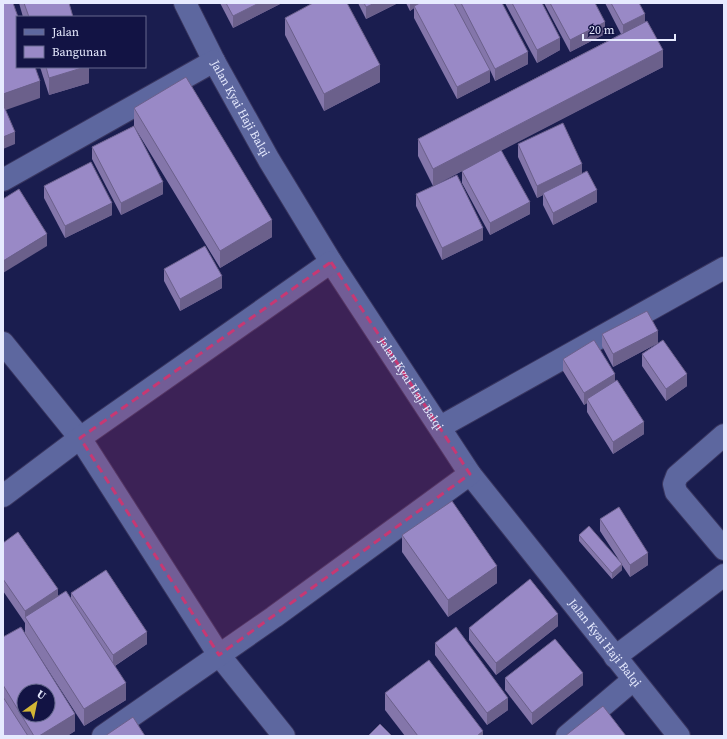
<svg xmlns="http://www.w3.org/2000/svg" width="727" height="739" viewBox="0 0 727 739" font-family="'Source Serif 4',serif">
	<style>
		.lines { fill: none; stroke-linecap: round; stroke-linejoin: round }
		.street-casing { stroke: #393660; stroke-width: 24 }
		.street { stroke: #5d679f; stroke-width: 22 }
		.wall { fill: #8476aa }
		.shaded-wall { fill: #6b608b }
		.building { fill: #9989c6; stroke: #6b608b; fill-rule: evenodd }
		.marked { fill: #c73873; fill-opacity: 0.2; stroke: #c73873; stroke-width: 3; stroke-dasharray: 8 5; stroke-linejoin: round }
		.labels { text-anchor: middle; dominant-baseline: central; stroke-width: 4; stroke-linejoin: round; paint-order: stroke }
		.street-label { font-size: 12px; fill: #e6eafe; stroke: #121344 }
	</style>
	<rect width="100%" height="100%" fill="#1a1d4f"/>
	<g class="lines">
		<g class="street-casing">
			<g id="street">
				<path id="s1" d="M185 3 214 61 269 160 331 262 470 474 679 736"/>
				<polyline points="3,180 214,61"/>
				<polyline points="3,343 80,438 219,655 284,736"/>
				<polyline points="440,427 724,268"/>
				<polyline points="724,435 677,476 674,484 676,492 724,549"/>
				<polyline points="3,496 80,438 331,262"/>
				<polyline points="615,657 724,575"/>
				<polyline points="103,736 274,617 470,474"/>
				<polyline points="567,736 633,680"/>
			</g>
		</g>
		<use href="#street" class="street"/>
	</g>
	<g class="wall">
		<polygon points="19,3 69,3 73,17 23,17"/>
		<polygon points="220,3 282,3 233,28"/>
		<polygon points="358,3 396,3 396,4 366,19"/>
		<polygon points="406,3 502,3 528,64 495,81 490,70 490,82 457,99 414,18 414,8 410,11"/>
		<polygon points="505,3 542,3 560,50 537,63"/>
		<polygon points="544,3 595,3 605,34 570,52"/>
		<polygon points="605,3 639,3 645,22 663,67 501,150 530,214 490,235 462,183 462,171 472,166 433,186 418,156 418,139 621,34"/>
		<polygon points="285,18 380,82 324,111 285,35"/>
		<polygon points="40,67 89,67 89,83 49,95"/>
		<polygon points="134,108 272,237 220,268 135,128 163,194 121,215 92,159 92,147 134,126"/>
		<polygon points="518,144 582,173 597,202 553,225 543,205 543,195 537,198 518,157"/>
		<polygon points="44,186 112,215 65,238 44,198"/>
		<polygon points="416,194 483,240 442,260 416,206"/>
		<polygon points="164,269 222,288 180,311 164,281"/>
		<polygon points="602,334 658,343 613,367 602,346"/>
		<polygon points="642,354 687,386 666,401 642,366"/>
		<polygon points="563,359 615,381 644,434 613,454 587,412 587,403 584,405 563,371"/>
		<polygon points="600,519 648,565 630,577 622,565 622,570 612,579 579,541 579,535 619,560 600,531"/>
		<polygon points="402,535 497,583 448,617 402,552"/>
		<polygon points="3,543 58,596 71,598 71,593 147,644 115,666 126,700 84,726 25,634 25,623 3,591"/>
		<polygon points="558,626 496,675 469,640 469,628"/>
		<polygon points="3,637 75,731 67,736 3,736"/>
		<polygon points="435,643 508,710 487,725 435,655"/>
		<polygon points="505,678 583,685 532,725 505,690"/>
		<polygon points="385,693 483,736 405,736 385,710"/>
	</g>
	<g class="shaded-wall">
		<polygon points="259,3 282,3 233,28 233,16"/>
		<polygon points="375,3 396,3 396,4 366,19 366,7"/>
		<polygon points="410,3 424,3 414,6 414,8 410,11"/>
		<polygon points="645,14 645,26 623,37 623,25"/>
		<polygon points="605,22 605,34 570,52 570,40"/>
		<polygon points="560,38 560,50 537,63 537,50"/>
		<polygon points="663,50 663,67 433,186 433,169"/>
		<polygon points="528,52 528,64 495,81 495,69"/>
		<polygon points="380,65 380,82 324,111 324,94"/>
		<polygon points="85,67 89,67 89,83 49,95 49,78"/>
		<polygon points="490,70 490,82 457,99 457,87"/>
		<polygon points="40,81 40,98 3,111 3,94"/>
		<polygon points="15,132 15,144 3,149 3,137"/>
		<polygon points="582,164 582,176 543,193 543,195 537,198 537,186"/>
		<polygon points="163,182 163,194 121,215 121,203"/>
		<polygon points="597,190 597,202 553,225 553,213"/>
		<polygon points="530,202 530,214 490,235 490,223"/>
		<polygon points="112,203 112,215 65,238 65,226"/>
		<polygon points="272,220 272,237 220,268 220,251"/>
		<polygon points="483,228 483,240 442,260 442,248"/>
		<polygon points="47,234 47,246 3,273 3,261"/>
		<polygon points="222,276 222,288 180,311 180,299"/>
		<polygon points="658,331 658,343 613,367 613,354"/>
		<polygon points="615,374 615,386 587,399 587,403 584,405 584,393"/>
		<polygon points="687,374 687,386 666,401 666,389"/>
		<polygon points="644,422 644,434 613,454 613,442"/>
		<polygon points="648,553 648,565 630,577 630,565"/>
		<polygon points="622,564 622,570 612,579 612,573"/>
		<polygon points="497,566 497,583 448,617 448,600"/>
		<polygon points="58,589 58,601 25,617 25,623 25,611"/>
		<polygon points="558,614 558,626 496,675 496,663"/>
		<polygon points="147,632 147,644 113,667 113,655"/>
		<polygon points="583,673 583,685 532,725 532,713"/>
		<polygon points="126,683 126,700 84,726 84,709"/>
		<polygon points="508,698 508,710 487,725 487,713"/>
		<polygon points="75,714 75,731 67,736 39,736"/>
		<polygon points="483,731 483,736 477,736"/>
	</g>
	<g class="building">
		<polygon points="3,3 13,3 18,17 17,17 17,67 35,67 40,81 3,94"/>
		<polygon points="24,3 69,3 73,17 29,17"/>
		<polygon points="226,3 259,3 233,16"/>
		<polygon points="313,3 347,3 380,65 324,94 285,18"/>
		<polygon points="364,3 375,3 366,7"/>
		<polygon points="420,3 454,3 490,70 457,87 414,6"/>
		<polygon points="461,3 502,3 528,52 495,69"/>
		<polygon points="512,3 542,3 560,38 537,50"/>
		<polygon points="550,3 595,3 605,22 570,40"/>
		<polygon points="611,3 639,3 645,14 623,25"/>
		<polygon points="647,21 663,50 433,169 418,139"/>
		<polygon points="46,67 85,67 49,78"/>
		<polygon points="186,77 272,220 220,251 134,108"/>
		<polygon points="3,104 15,132 3,137"/>
		<polygon points="563,123 582,164 537,186 518,144"/>
		<polygon points="134,126 163,182 121,203 92,147"/>
		<polygon points="501,150 530,202 490,223 462,171"/>
		<polygon points="91,162 112,203 65,226 44,186"/>
		<polygon points="587,171 597,190 553,213 543,193"/>
		<polygon points="457,175 483,228 442,248 416,194"/>
		<polygon points="19,189 47,234 3,261 3,199"/>
		<polygon points="205,246 222,276 180,299 164,269"/>
		<polygon points="647,311 658,331 613,354 602,334"/>
		<polygon points="594,340 615,374 584,393 563,359"/>
		<polygon points="663,340 687,374 666,389 642,354"/>
		<polygon points="617,380 644,422 613,442 587,399"/>
		<polygon points="452,501 497,566 448,600 402,535"/>
		<polygon points="619,507 648,553 630,565 600,519"/>
		<polygon points="589,526 622,564 612,573 579,535"/>
		<polygon points="18,532 58,589 25,611 3,579 3,543"/>
		<polygon points="106,570 147,632 113,655 71,593"/>
		<polygon points="530,579 558,614 496,663 469,628"/>
		<polygon points="66,591 126,683 84,709 25,617"/>
		<path d="M21 627 75 714 39 736H34L3 685V637ZM24 691H48V715H24Z"/>
		<polygon points="456,627 508,698 487,713 435,643"/>
		<polygon points="555,639 583,673 532,713 505,678"/>
		<polygon points="429,660 483,731 477,736 418,736 385,693"/>
		<polygon points="3,697 28,736 3,736"/>
		<polygon points="603,706 626,736 565,736"/>
		<polygon points="133,717 145,736 105,736"/>
		<polygon points="380,724 392,736 368,736"/>
	</g>
	<path class="marked" d="M331 262 470 474 219 655 80 438Z"/>
	<g class="labels">
		<g class="street-label">
			<text stroke="none"><textPath href="#s1" startOffset="119">Jalan Kyai Haji Balqi</textPath></text>
			<text stroke="none"><textPath href="#s1" startOffset="443">Jalan Kyai Haji Balqi</textPath></text>
			<text stroke="none"><textPath href="#s1" startOffset="767">Jalan Kyai Haji Balqi</textPath></text>
		</g>
	</g>
	<rect width="727" height="739" fill="none" stroke="#e6eafe" stroke-width="8"/>
	<rect x="16" y="16" width="130" height="52" fill="#121344" stroke="#67698e"/>
	<rect x="24" y="29" width="20" height="6" fill="#5d679f" stroke="#67698e"/>
	<text x="52" y="36" font-size="12" fill="#e6eafe">Jalan</text>
	<rect x="24" y="46" width="20" height="12" fill="#9989c6" stroke="#67698e"/>
	<text x="52" y="56" font-size="12" fill="#e6eafe">Bangunan</text>
	<g transform="translate(36 703) rotate(33)"><circle r="19" fill="#121344" stroke="#67698e"/>
	<path d="M0-3L7 15L0 10L-7 15Z" fill="#d3b635"/>
	<text y="-6" font-size="11" font-weight="bold" text-anchor="middle" fill="#e6eafe">U</text>
	</g>
	<path d="M583 34v6h92v-6" fill="none" stroke="#e6eafe" stroke-width="2"/>
	<text x="589" y="34" font-size="12" fill="#e6eafe" stroke="#121344" stroke-width="3" paint-order="stroke">20 m</text>
</svg>
